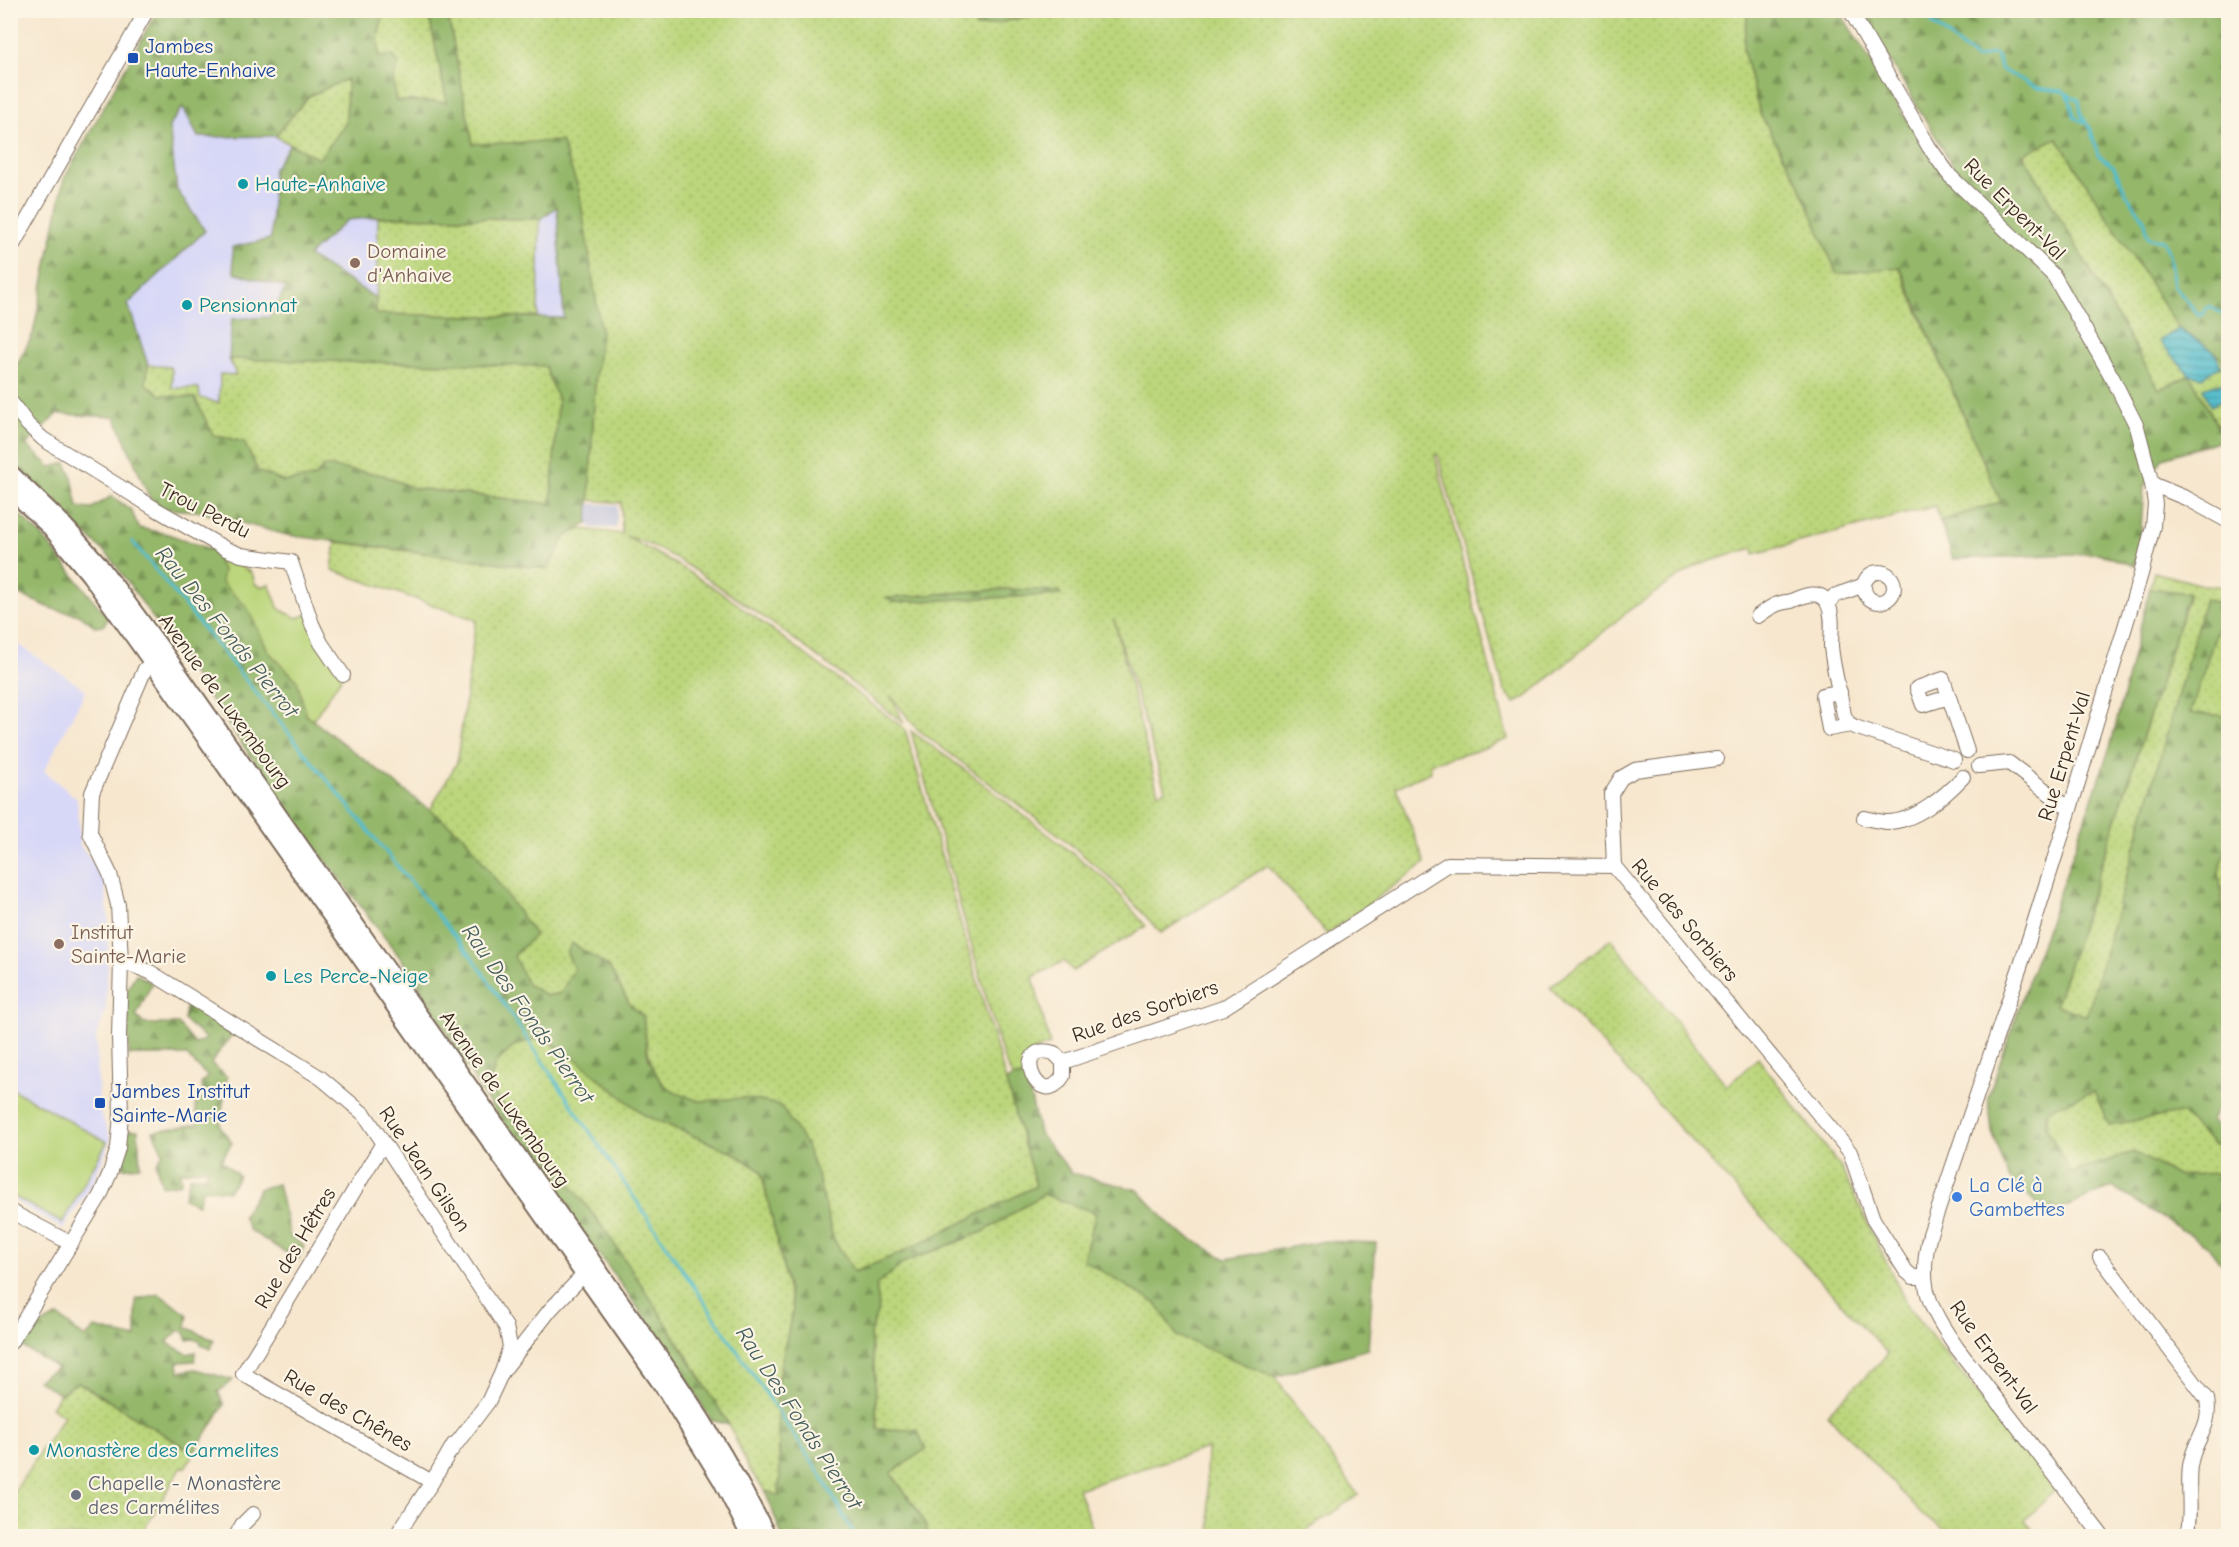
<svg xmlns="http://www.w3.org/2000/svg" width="2239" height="1547" viewBox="0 0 2239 1547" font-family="'Comic Neue',sans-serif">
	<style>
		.built { fill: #d7d7f8 }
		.industrial { fill: #bfc2dd }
		.grass { fill: url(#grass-dots); stroke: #7b804c; stroke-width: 1.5; fill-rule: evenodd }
		.forest { fill: url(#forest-firs); stroke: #687044; stroke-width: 1.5; fill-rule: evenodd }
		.pitch { fill: #bbd67b; stroke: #7b804c; stroke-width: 1.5 }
		.water { fill: url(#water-rules); stroke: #467476; stroke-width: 1.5 }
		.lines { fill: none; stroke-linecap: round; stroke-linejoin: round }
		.stream { stroke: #52bdcd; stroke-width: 3 }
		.minor-casing { stroke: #7d6c5c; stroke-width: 16 }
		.major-casing { stroke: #7d6c5c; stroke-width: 20 }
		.minor { stroke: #fff; stroke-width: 14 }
		.major { stroke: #fff; stroke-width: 16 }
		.transit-dot { fill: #1a4fb4; stroke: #fcf5e5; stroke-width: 2 }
		.culture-dot { fill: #0f9aa8; stroke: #fcf5e5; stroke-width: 2 }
		.education-dot { fill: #8d6e63; stroke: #fcf5e5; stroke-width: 2 }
		.shop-dot { fill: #3f7fe0; stroke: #fcf5e5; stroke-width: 2 }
		.worship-dot { fill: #6b7280; stroke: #fcf5e5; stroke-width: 2 }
		.labels { text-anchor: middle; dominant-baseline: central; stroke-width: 4.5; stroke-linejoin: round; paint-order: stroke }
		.transit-label { font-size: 21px; fill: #164399; stroke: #fcf5e5; text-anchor: start }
		.culture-label { font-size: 21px; fill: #0d838f; stroke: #fcf5e5; text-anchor: start }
		.street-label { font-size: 21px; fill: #3b2a1e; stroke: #fcf5e5 }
		.education-label { font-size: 21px; fill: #785e54; stroke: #fcf5e5; text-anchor: start }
		.shop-label { font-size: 21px; fill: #366cbe; stroke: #fcf5e5; text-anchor: start }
		.worship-label { font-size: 21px; fill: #5b616d; stroke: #fcf5e5; text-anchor: start }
		.water-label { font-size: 22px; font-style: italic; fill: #435d5b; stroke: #fcf5e5 }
	</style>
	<defs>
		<pattern id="grass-dots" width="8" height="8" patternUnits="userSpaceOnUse" patternTransform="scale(1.5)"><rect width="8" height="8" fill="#bbd67b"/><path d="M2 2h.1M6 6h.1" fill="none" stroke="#a2b86a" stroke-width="1.8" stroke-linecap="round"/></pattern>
		<pattern id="forest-firs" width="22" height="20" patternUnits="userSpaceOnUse" patternTransform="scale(1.5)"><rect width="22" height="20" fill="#94b76b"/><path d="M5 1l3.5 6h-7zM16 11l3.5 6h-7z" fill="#7a9557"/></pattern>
		<pattern id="water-rules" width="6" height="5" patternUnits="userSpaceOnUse" patternTransform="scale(1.5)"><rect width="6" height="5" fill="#52bdcd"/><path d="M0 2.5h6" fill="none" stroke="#459aa6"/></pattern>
	</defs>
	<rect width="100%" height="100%" fill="#fcf5e5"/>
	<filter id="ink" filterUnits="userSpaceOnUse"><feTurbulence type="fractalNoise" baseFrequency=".0167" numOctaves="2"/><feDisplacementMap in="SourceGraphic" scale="12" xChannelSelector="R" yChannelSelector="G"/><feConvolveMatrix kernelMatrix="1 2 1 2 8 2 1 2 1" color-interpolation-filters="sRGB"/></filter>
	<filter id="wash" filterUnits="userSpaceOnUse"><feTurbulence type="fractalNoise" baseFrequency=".008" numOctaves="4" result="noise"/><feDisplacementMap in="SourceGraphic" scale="24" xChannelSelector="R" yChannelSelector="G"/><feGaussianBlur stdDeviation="1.35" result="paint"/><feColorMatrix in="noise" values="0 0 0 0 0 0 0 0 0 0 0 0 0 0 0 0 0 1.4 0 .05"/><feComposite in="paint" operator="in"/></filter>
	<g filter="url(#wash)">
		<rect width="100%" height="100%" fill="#f7e7cf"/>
		<g class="built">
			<polygon points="174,65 553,152 586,297 577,516 115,417 137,229"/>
			<polygon points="10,639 86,690 44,771 77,799 80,846 104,875 109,928 106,1011 96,1036 99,1109 111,1139 94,1181 63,1229 11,1199"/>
		</g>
		<polygon class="industrial" points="589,504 618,505 616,528 592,528 588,523"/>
		<g class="grass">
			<path d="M447 10H973L976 27 1053 10 1748 11 1743 49 1760 114 1798 181 1899 267 2001 502 1940 521 1935 506 1754 554 1753 548 1697 565 1628 611 1525 698 1515 703 1504 690 1438 455H1435L1508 739 1473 752 1430 763 1431 772 1396 787 1425 863 1327 934 1268 865 1161 933 1110 878 1059 835 917 729 890 695 904 723C843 676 782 628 718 586 689 566 659 545 625 536L684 569 728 597 905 729 1036 1186 901 1253 854 1272 833 1238 818 1177 745 1098C731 1099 712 1103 698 1101 650 1092 648 1056 643 1016L630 1005 609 967 567 953 574 969 561 993 547 996 527 984 513 956 534 935 465 837 430 810 457 762 476 620 332 570 336 542 548 569 566 536 580 529 622 534 621 503 589 500 595 382 561 151 476 161ZM1005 589 1061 595 894 602 888 598ZM1114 619 1165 790 1158 793 1114 620Z"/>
			<polygon points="398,11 428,11 447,102 396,101 393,78 379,58 378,36 383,17"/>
			<polygon points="347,78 346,123 319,160 275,136 309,96"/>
			<polygon points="2057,137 2179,329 2160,341 2221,366 2214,351 2228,365 2228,386 2225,382 2203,388 2211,406 2228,397 2228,436 2225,439 2190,375 2159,390 2023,154"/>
			<polygon points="378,217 540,219 538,317 376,314"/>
			<polygon points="229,359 545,366 558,400 552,504 413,488 383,475 315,477 284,482 258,471 244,442 213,435 195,398 161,395 146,384 148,365 170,367 172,372 172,388 199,388 200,398 219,403 220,374 236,375"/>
			<polygon points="2154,572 2203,585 2226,587 2228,582 2228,716 2190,714 2225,605 2205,599 2087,1017 2056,1005 2189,594 2150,588"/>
			<path d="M911 731 968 772 1108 881 1146 926 1073 971 1064 961 1033 977 1050 1045C1033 1049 1021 1058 1026 1077H1012L1003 1057Z"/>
			<polygon points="2228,844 2228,954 2219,872"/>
			<polygon points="1611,939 1727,1086 1758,1058 1840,1166 1908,1307 2055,1490 2025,1520 2037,1536 1955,1536 1922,1514 1827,1414 1888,1354 1550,987"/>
			<polygon points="541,1037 571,1055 644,1115 732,1152 761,1171 793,1309 776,1387 780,1470 779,1497 765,1491 749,1469 729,1425 687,1355 596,1218 543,1151 489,1088 495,1064 515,1045"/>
			<polygon points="2094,1091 2109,1125 2181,1113 2213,1144 2228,1147 2228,1172 2179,1176 2133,1152 2071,1173 2046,1128 2047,1110"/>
			<polygon points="1043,1194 1096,1213 1083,1260 1157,1304 1177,1336 1275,1377 1358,1495 1299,1536 1211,1536 1206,1474 1207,1448 1078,1489 1095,1536 930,1536 918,1511 891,1473 926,1449 917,1430 877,1429 875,1377 870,1334 879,1306 876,1285 905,1262 985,1231"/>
			<polygon points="78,1382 194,1453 185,1468 182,1466 140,1536 11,1536 10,1498 64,1416 51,1407 60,1394"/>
		</g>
		<g class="forest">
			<polygon points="973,10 1053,10 1053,11 976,28"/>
			<path d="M157 11H398L383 17 378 36 379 57 392 55 399 63 393 78 396 101 447 102 428 11H447L473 144 561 141 579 190 601 332 595 382 588 523 566 536 548 569 287 535 197 511 154 508 115 417 57 414 26 445 51 467 66 463 72 477 78 507 91 509 112 496 131 510 139 528 168 534 213 550 223 571 222 582 247 607 269 652 297 680 306 715 465 837 535 935 514 956 527 984 547 996 561 993 574 969 567 953 572 943 609 967 630 1005 643 1016 648 1057 661 1083 674 1092 699 1101 745 1098 780 1105 805 1143 818 1177 833 1238 854 1272 901 1253 1036 1186 1006 1082 1012 1077H1026L1039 1133 1072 1173 1138 1190 1174 1229 1226 1259 1325 1241 1376 1243 1368 1349 1275 1377 1177 1336 1157 1304 1083 1260 1096 1213 1043 1194 985 1231 905 1262 876 1285 879 1306 870 1334 875 1377 877 1429 917 1430 926 1449 891 1473 918 1511 930 1536H782L765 1491 779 1496 780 1470 776 1387 793 1309 761 1171 732 1152 644 1115 571 1055 541 1037 515 1045 495 1064 489 1088C526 1131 563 1173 596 1218 644 1285 687 1355 729 1425L711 1420 673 1356 482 1093 429 1002 402 960 312 843 110 557 11 463 10 378 33 334 64 179ZM347 79 346 123 319 159 290 144 273 170 271 239 232 247 234 273 286 287 270 317 232 319 229 359 545 366 558 400 551 504 413 488 383 475 324 466 315 477 284 482 258 471 244 442 213 435 195 398 161 395 146 384 148 365 128 304 205 231 177 190 169 126 183 107 198 137 275 136 309 96ZM557 207 564 318 376 314V298L308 256 347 220 378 217 540 219Z"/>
			<polygon points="1748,11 1842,11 1845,20 1903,114 1948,181 1956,171 1861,11 2228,11 2228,365 2214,351 2179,329 2057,138 2023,154 2159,389 2190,375 2224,439 2163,458 2144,486 2141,528 2135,566 2098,553 1953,559 1940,521 2001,502 1900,267 1837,274 1798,181 1760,114 1743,49"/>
			<polygon points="20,515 42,536 108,618 103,626 96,627 80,615 53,609 11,591 11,548 15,549 17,544 16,516"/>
			<polygon points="2150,588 2189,593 2056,1005 2087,1016 2205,599 2225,605 2190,713 2228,716 2228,844 2219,872 2228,954 2228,1118 2217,1109 2211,1121 2228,1136 2228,1147 2213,1144 2181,1113 2109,1125 2094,1091 2047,1110 2046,1127 2071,1173 2133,1152 2179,1176 2228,1172 2228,1273 2208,1246 2113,1187 2049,1214 2009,1178 1992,1131 1988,1097 2111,744"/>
			<polygon points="1005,589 1059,591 1061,595 894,602 887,598"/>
			<polygon points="136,974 152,983 136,1016 144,1024 178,1024 195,1044 206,1039 184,1020 187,1003 232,1035 211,1063 227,1077 220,1126 232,1143 221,1160 239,1176 228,1191 203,1188 198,1204 184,1198 190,1177 206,1175 208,1168 180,1172 181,1183 162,1186 156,1164 163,1153 153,1131 198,1124 195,1104 205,1097 201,1084 208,1077 186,1055 129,1055 127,989"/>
			<polygon points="126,1130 138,1130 140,1166 122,1168"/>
			<polygon points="278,1184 290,1236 304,1246 298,1260 249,1230 243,1216 259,1189"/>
			<path d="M159 1294 188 1315 186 1327 214 1340 211 1349 201 1345V1342L194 1339 188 1340 185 1333 181 1330 177 1332 167 1342C174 1349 180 1348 187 1354L196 1352 195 1361 178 1362 179 1372 195 1369 233 1380 218 1392 224 1405 194 1453 78 1382 60 1394 37 1380 58 1368 16 1343 21 1336 58 1316 85 1338 95 1328 136 1338V1299Z"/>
		</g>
		<g class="pitch">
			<polygon points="213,550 252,573 255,584 262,587 269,584 279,609 297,618 309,614 343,675 313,720 306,715 297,680 269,652 247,607 221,582 223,571"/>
			<polygon points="10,1088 107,1142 62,1223 11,1195"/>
		</g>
		<g class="water">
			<polygon points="2179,329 2214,351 2221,366 2202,377 2190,375 2159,341"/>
			<polygon points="2226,382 2228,386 2228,397 2211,406 2203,388"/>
		</g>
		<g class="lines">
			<g class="stream">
				<polyline points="1925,10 1933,24 1976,59 1992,54 1996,55 2000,63 2000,69 2038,88 2062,91 2079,100 2081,114 2091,131 2098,155 2114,167 2126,193 2145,221 2147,234 2149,238 2163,240 2169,254 2174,286 2199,315 2203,315 2206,308 2210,306 2228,318"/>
				<polyline points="2068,95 2075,118 2084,122"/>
				<polyline points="132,541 475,961 822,1477 855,1536"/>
			</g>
		</g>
	</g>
	<g filter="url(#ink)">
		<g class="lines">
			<g class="minor-casing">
				<g id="minor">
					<path d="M1850 10 1929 147 1950 176 2054 276 2113 379 2137 427 2152 484 2155 504 2153 526 2141 574 2070 809 2023 958 1930 1234C1917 1285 1929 1307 1957 1348L2102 1536"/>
					<polyline points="10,250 147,10"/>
					<polyline points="10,401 28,425 43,439 154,508 226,549 241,555 291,562 312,624 321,643 343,675"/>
					<polyline points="2152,484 2188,499 2228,521"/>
					<circle cx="1879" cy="587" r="15"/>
					<polyline points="1828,604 1834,596 1864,585"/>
					<path d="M1758 616C1764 612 1771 606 1778 604 1782 602 1787 602 1791 601 1803 596 1820 588 1828 604 1834 617 1831 633 1831 646 1833 669 1840 692 1844 715L1848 723 1855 727 1954 760"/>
					<polyline points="1840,692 1823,695 1829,729 1851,725"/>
					<polyline points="1949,697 1923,705 1917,688 1943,679 1967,751"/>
					<polyline points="1979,766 2009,763 2070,809"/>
					<path d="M1864 818C1871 819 1880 822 1887 822 1915 822 1945 796 1963 777"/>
					<polyline points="1614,866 1611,794 1621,778 1635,770 1717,759"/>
					<polyline points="121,961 150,972 321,1078 365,1115 506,1327 510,1346 502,1372"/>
					<path d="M1063 1062V1076C1038 1115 1009 1040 1054 1053L1063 1062 1223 1008 1448 864 1614 866 1850 1152 1873 1219 1906 1271 1913 1277H1924"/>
					<polyline points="383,1143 243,1374 432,1482"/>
					<polyline points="10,1211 70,1243"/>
					<path d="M2100 1257 2207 1399C2212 1429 2194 1438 2190 1466 2187 1490 2193 1513 2187 1536"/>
					<polyline points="10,1343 100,1196 110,1173 118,1148 121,1115 119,1036 121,961 118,905 110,874 90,833 92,793 145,669 160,657"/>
					<polyline points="450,1452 488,1402 502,1372 550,1310 590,1268"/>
					<polyline points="236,1536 242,1525 253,1514"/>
					<polyline points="396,1536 432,1482 454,1444"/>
				</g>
			</g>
			<g class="major-casing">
				<g id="major">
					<path d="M10 473 60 521 97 562 165 654 677 1382C711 1432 741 1483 767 1536"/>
					<polyline points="10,489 51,528 90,575 152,662 667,1392 722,1481 750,1536"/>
				</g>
			</g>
			<use href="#minor" class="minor"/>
			<use href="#major" class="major"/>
		</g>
	</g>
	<g class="transit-dot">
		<rect x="127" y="52" width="12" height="12" rx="3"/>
		<rect x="94" y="1097" width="12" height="12" rx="3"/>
	</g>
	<g class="culture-dot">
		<circle cx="243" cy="184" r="6"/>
		<circle cx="187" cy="305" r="6"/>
		<circle cx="271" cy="976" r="6"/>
		<circle cx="34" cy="1450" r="6"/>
	</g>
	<g class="education-dot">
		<circle cx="355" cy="263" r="6"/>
		<circle cx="59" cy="944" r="6"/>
	</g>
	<circle class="shop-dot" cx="1957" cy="1197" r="6"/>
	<circle class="worship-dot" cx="76" cy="1495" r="6"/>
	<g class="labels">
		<g class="transit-label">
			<text x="145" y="46">Jambes<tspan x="145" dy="24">Haute-Enhaive</tspan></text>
			<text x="112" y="1091">Jambes Institut<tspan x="112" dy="24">Sainte-Marie</tspan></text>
		</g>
		<g class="culture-label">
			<text x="255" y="184">Haute-Anhaive</text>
			<text x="199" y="305">Pensionnat</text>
			<text x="283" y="976">Les Perce-Neige</text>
			<text x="46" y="1450">Monastère des Carmelites</text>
		</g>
		<g class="street-label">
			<text transform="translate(2015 209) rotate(45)">Rue Erpent-Val</text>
			<text transform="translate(205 510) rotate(27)">Trou Perdu</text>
			<text transform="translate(225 701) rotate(54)">Avenue de Luxembourg</text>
			<text transform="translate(2064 756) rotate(-73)">Rue Erpent-Val</text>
			<text transform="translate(1685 920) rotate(50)">Rue des Sorbiers</text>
			<text transform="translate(1145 1011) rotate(-19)">Rue des Sorbiers</text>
			<text transform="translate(505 1099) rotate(55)">Avenue de Luxembourg</text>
			<text transform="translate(425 1169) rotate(56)">Rue Jean Gilson</text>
			<text transform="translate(295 1248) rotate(-59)">Rue des Hêtres</text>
			<text transform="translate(1994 1357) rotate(54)">Rue Erpent-Val</text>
			<text transform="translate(348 1410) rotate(30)">Rue des Chênes</text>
		</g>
		<g class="education-label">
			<text x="367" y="251">Domaine<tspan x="367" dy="24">d'Anhaive</tspan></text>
			<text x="71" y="932">Institut<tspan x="71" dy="24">Sainte-Marie</tspan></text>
		</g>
		<g class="shop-label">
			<text x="1969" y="1185">La Clé à<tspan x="1969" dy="24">Gambettes</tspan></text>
		</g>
		<g class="worship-label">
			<text x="88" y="1483">Chapelle - Monastère<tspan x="88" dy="24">des Carmélites</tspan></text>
		</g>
		<g class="water-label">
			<text transform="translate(227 632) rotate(51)">Rau Des Fonds Pierrot</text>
			<text transform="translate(528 1014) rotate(55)">Rau Des Fonds Pierrot</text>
			<text transform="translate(799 1418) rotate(57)">Rau Des Fonds Pierrot</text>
		</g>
	</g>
	<rect width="2239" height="1547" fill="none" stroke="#fcf5e5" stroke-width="36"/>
</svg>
